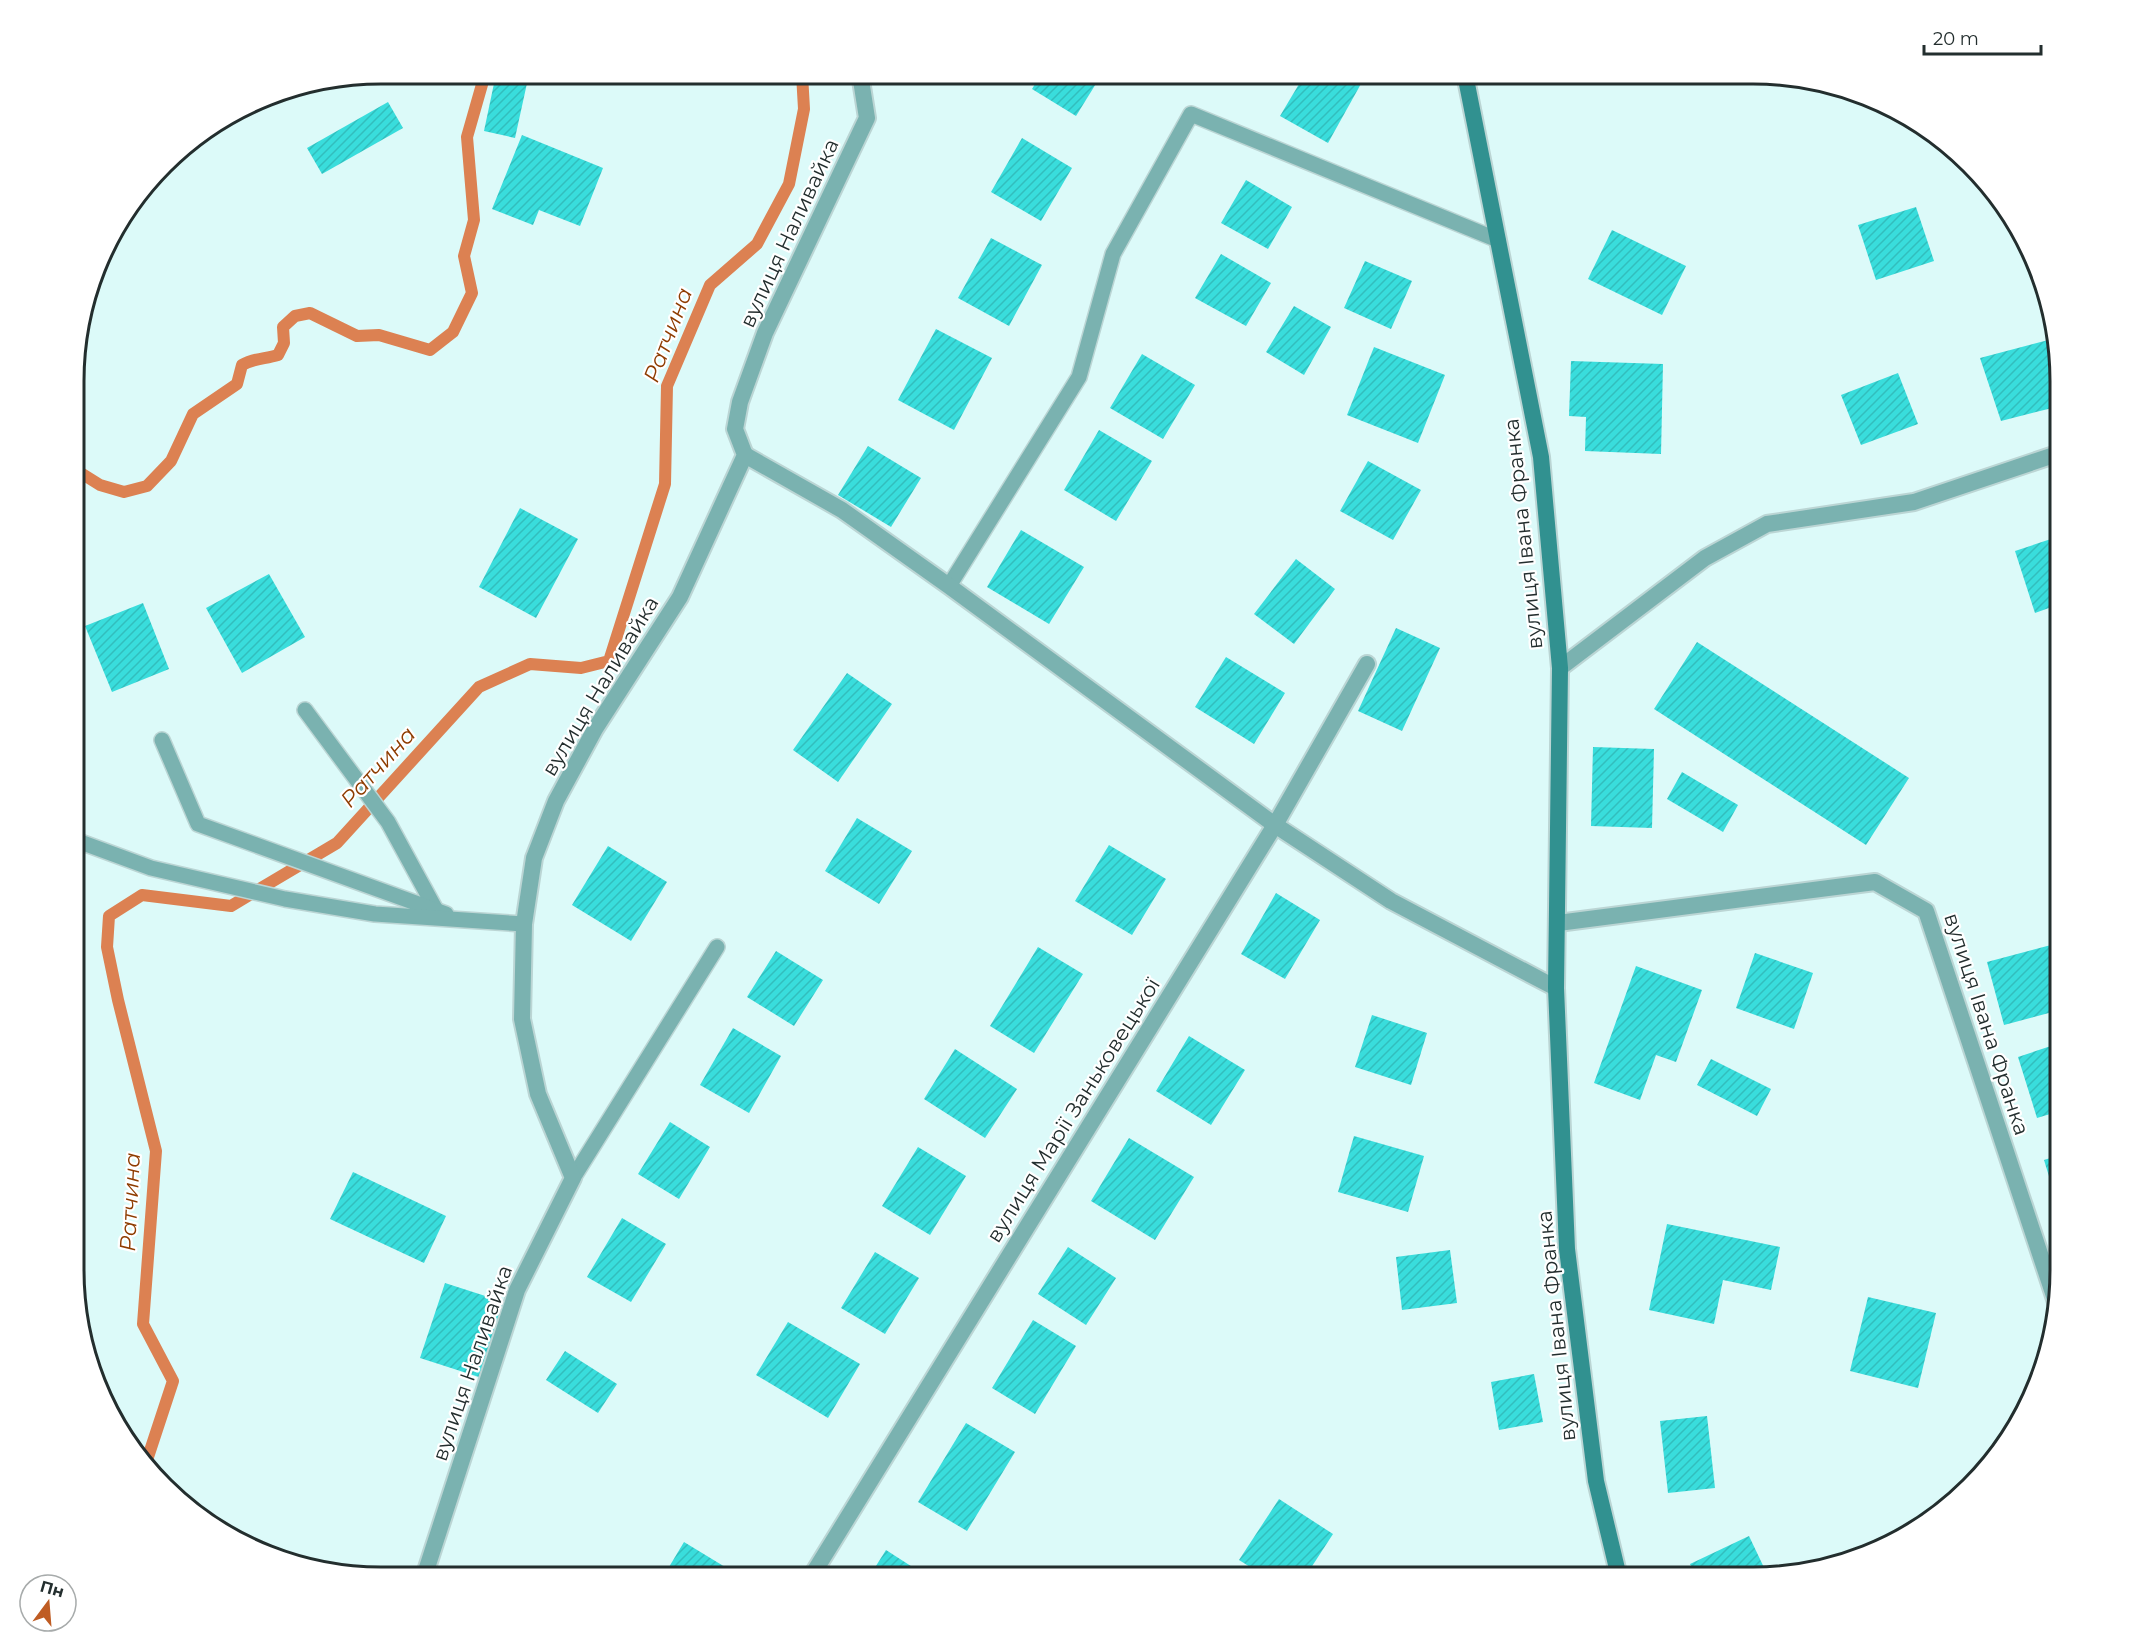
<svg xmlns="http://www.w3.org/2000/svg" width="2134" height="1651" viewBox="0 0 2134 1651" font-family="Montserrat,sans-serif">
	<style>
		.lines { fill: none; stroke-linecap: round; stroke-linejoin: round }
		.stream { stroke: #dc8152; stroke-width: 12 }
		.building { fill: url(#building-hatch) }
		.service-casing { stroke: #bbd5d4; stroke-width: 18 }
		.minor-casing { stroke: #bbd5d4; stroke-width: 20 }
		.secondary-casing { stroke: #bbd5d4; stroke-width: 20 }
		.service { stroke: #7ab2b0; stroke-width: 15 }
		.minor { stroke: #7ab2b0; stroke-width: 16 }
		.secondary { stroke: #319190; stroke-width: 16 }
		.labels { text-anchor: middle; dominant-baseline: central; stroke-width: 4.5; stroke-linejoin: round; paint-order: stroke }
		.street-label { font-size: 21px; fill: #232e2e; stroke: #fff }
		.water-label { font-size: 22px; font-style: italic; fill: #8e3c00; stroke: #fff }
		.rim { fill: none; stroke: #232e2e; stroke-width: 3 }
	</style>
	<defs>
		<pattern id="building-hatch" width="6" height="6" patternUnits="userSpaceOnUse" patternTransform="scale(1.5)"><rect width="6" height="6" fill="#39dddc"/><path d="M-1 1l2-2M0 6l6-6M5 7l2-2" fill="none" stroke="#32bebd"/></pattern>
	</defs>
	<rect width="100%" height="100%" fill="#dcfaf9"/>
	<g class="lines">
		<g class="stream">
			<path d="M76 470 100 485 124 492 147 486 171 461 193 414 237 384 242 365C254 358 265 359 278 355L284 343 283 327 295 316 310 313 357 336 379 335 430 350 453 332 472 293 464 256 474 220 467 137 485 74"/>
			<polyline points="147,1460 173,1381 143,1324 156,1151 118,1000 107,947 109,916 142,895 231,906 337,843 479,687 530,664 581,668 609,661 665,484 667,386 710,285 757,244 789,184 804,109 802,74"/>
		</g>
	</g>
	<g class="building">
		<polygon points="496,74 529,74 515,138 484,131"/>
		<polygon points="1041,74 1102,74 1076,116 1032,89"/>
		<polygon points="1305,74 1348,74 1362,82 1328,143 1280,116"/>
		<polygon points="388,102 403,128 322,174 307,148"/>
		<polygon points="522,135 603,168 580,226 539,210 533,225 492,209"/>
		<polygon points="1022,138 1072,168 1041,221 991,192"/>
		<polygon points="1246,180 1292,207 1268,249 1221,223"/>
		<polygon points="1916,207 1934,261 1876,280 1858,225"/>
		<polygon points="1612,230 1686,266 1662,315 1588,279"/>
		<polygon points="991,238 1042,265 1009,326 958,298"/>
		<polygon points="1221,254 1271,283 1246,326 1195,298"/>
		<polygon points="1365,261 1412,281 1391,329 1344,308"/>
		<polygon points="1294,306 1331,327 1304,375 1266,352"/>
		<polygon points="936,329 992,358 954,430 898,400"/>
		<polygon points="2056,338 2060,380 2060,406 2001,421 1980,358"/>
		<polygon points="1374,347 1445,375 1418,443 1347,415"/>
		<polygon points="1142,354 1195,385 1163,439 1110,408"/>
		<polygon points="1571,361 1663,364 1661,454 1585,451 1586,417 1569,416"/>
		<polygon points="1898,373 1918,424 1861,445 1841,395"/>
		<polygon points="1099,430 1152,461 1116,521 1064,490"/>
		<polygon points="868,446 921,478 891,527 838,495"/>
		<polygon points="1368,461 1421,490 1393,540 1340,511"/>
		<polygon points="520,508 578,539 536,618 479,587"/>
		<polygon points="1021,530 1084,567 1049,624 987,587"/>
		<polygon points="2060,536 2060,604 2035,613 2015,551"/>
		<polygon points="1296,559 1335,589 1294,644 1254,614"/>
		<polygon points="269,574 305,637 242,673 206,608"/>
		<polygon points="143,603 169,669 112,692 85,626"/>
		<polygon points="1396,628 1440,648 1402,731 1358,711"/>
		<polygon points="1697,642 1909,778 1866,845 1654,709"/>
		<polygon points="1226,657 1285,693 1254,744 1195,707"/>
		<polygon points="847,673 892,704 838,782 793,750"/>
		<polygon points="1593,747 1654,749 1652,828 1591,826"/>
		<polygon points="1682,772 1738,805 1723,832 1667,799"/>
		<polygon points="857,818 912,851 879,904 825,871"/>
		<polygon points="1109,845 1166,879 1132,935 1075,901"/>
		<polygon points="608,846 667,882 631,941 572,905"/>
		<polygon points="1276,893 1320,920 1285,979 1241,954"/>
		<polygon points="2051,945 2060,978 2060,1010 2004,1025 1987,962"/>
		<polygon points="1038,947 1083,974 1034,1053 990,1026"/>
		<polygon points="776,951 823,980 794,1026 747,997"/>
		<polygon points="1755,953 1813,973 1794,1029 1736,1008"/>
		<polygon points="1636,966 1702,990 1676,1062 1656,1055 1640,1100 1594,1083"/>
		<polygon points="1372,1015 1427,1033 1411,1085 1355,1067"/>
		<polygon points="733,1028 781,1056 749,1113 700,1085"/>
		<polygon points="1189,1036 1245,1070 1211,1125 1156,1091"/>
		<polygon points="2060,1043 2060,1111 2037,1118 2018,1057"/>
		<polygon points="955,1049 1017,1089 985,1138 924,1099"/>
		<polygon points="1711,1059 1771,1089 1757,1116 1697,1085"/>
		<polygon points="670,1122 710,1147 679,1199 638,1174"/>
		<polygon points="1354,1136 1424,1156 1408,1212 1338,1192"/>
		<polygon points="1129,1138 1194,1177 1155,1240 1091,1201"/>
		<polygon points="918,1147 966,1176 930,1235 882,1206"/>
		<polygon points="2060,1155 2060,1208 2059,1209 2044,1160"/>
		<polygon points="353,1172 446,1216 424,1263 330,1219"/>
		<polygon points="622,1218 666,1244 631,1302 587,1277"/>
		<polygon points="1667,1224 1780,1247 1771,1290 1723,1280 1714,1324 1649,1310"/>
		<polygon points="1068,1247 1116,1278 1086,1325 1038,1294"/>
		<polygon points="1450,1250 1457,1303 1402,1310 1396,1257"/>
		<polygon points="875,1252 919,1278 885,1334 841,1308"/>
		<polygon points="445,1283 504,1302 479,1377 420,1358"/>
		<polygon points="1868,1297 1936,1313 1918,1388 1850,1371"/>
		<polygon points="1033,1320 1076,1346 1035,1414 992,1388"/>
		<polygon points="788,1322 860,1364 828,1418 756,1375"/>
		<polygon points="565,1351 617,1384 598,1413 546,1380"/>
		<polygon points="1534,1374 1543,1422 1499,1430 1491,1382"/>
		<polygon points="1707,1416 1715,1488 1668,1493 1660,1421"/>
		<polygon points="966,1423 1015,1452 967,1531 918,1502"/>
		<polygon points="1279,1499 1333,1534 1305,1577 1266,1577 1239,1560"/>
		<polygon points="1749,1536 1768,1576 1696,1577 1690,1564"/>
		<polygon points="684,1542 735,1573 733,1577 663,1577"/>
		<polygon points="886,1550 928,1577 869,1577"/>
	</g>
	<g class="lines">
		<g class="service-casing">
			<g id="service">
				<polyline points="949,586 1079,377 1113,254 1191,114 1498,240"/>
				<polyline points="305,710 388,822 436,910"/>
				<polyline points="162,740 198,824 446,914"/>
				<polyline points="75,840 151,868 285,899 375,914 524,924"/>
				<polyline points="573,1178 717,947"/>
			</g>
		</g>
		<g class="minor-casing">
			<g id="minor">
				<polyline points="745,455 842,510 949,586 1275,825 1391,901 1556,988"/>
				<polyline points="1560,668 1705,558 1767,524 1914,502 2060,453"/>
				<polyline points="1558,923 1875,882 1926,911 2057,1305"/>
				<polyline points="424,1577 517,1290 573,1178 538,1094 522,1019 524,924 534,858 556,801 595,729 680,597 745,455 735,429 740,402 765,333 867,118 860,74"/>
				<polyline points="811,1577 1275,825 1367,664"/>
			</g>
		</g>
		<g class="secondary-casing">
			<polyline id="secondary" points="1465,74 1541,457 1560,668 1556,988 1567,1249 1596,1481 1619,1577"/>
		</g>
		<use href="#service" class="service"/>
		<use href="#minor" class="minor"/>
		<use href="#secondary" class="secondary"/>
	</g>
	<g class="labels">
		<g class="street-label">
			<text transform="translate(789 233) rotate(-65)">вулиця Наливайка</text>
			<text transform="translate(1523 534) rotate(-96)">вулиця Івана Франка</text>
			<text transform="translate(600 686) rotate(-59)">вулиця Наливайка</text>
			<text transform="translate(1987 1024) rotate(72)">вулиця Івана Франка</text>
			<text transform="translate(1073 1110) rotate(-58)">вулиця Марії Заньковецької</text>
			<text transform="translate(1556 1326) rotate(-96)">вулиця Івана Франка</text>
			<text transform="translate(472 1363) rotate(-71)">вулиця Наливайка</text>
		</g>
		<g class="water-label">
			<text transform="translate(668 335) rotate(-69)">Ратчина</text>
			<text transform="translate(378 767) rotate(-48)">Ратчина</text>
			<text transform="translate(130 1202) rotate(-87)">Ратчина</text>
		</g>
	</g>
	<path d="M0 0H2134V1651H0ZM381 84H1753A297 297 0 0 1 2050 381V1270A297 297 0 0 1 1753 1567H381A297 297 0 0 1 84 1270V381A297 297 0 0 1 381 84Z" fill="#fff" fill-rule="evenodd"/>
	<path class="rim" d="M381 84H1753A297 297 0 0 1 2050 381V1270A297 297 0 0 1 1753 1567H381A297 297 0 0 1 84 1270V381A297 297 0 0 1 381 84Z"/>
	<g transform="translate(48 1603) rotate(16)"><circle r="28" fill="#ffffff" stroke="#a7abab" stroke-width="1.5"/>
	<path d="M0-4.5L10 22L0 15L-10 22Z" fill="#bf5c23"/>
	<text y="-9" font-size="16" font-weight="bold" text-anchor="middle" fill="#232e2e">Пн</text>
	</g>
	<path d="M1924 45v9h117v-9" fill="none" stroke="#232e2e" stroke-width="3"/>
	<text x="1933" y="45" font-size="18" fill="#232e2e" stroke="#ffffff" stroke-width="4.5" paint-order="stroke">20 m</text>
</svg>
